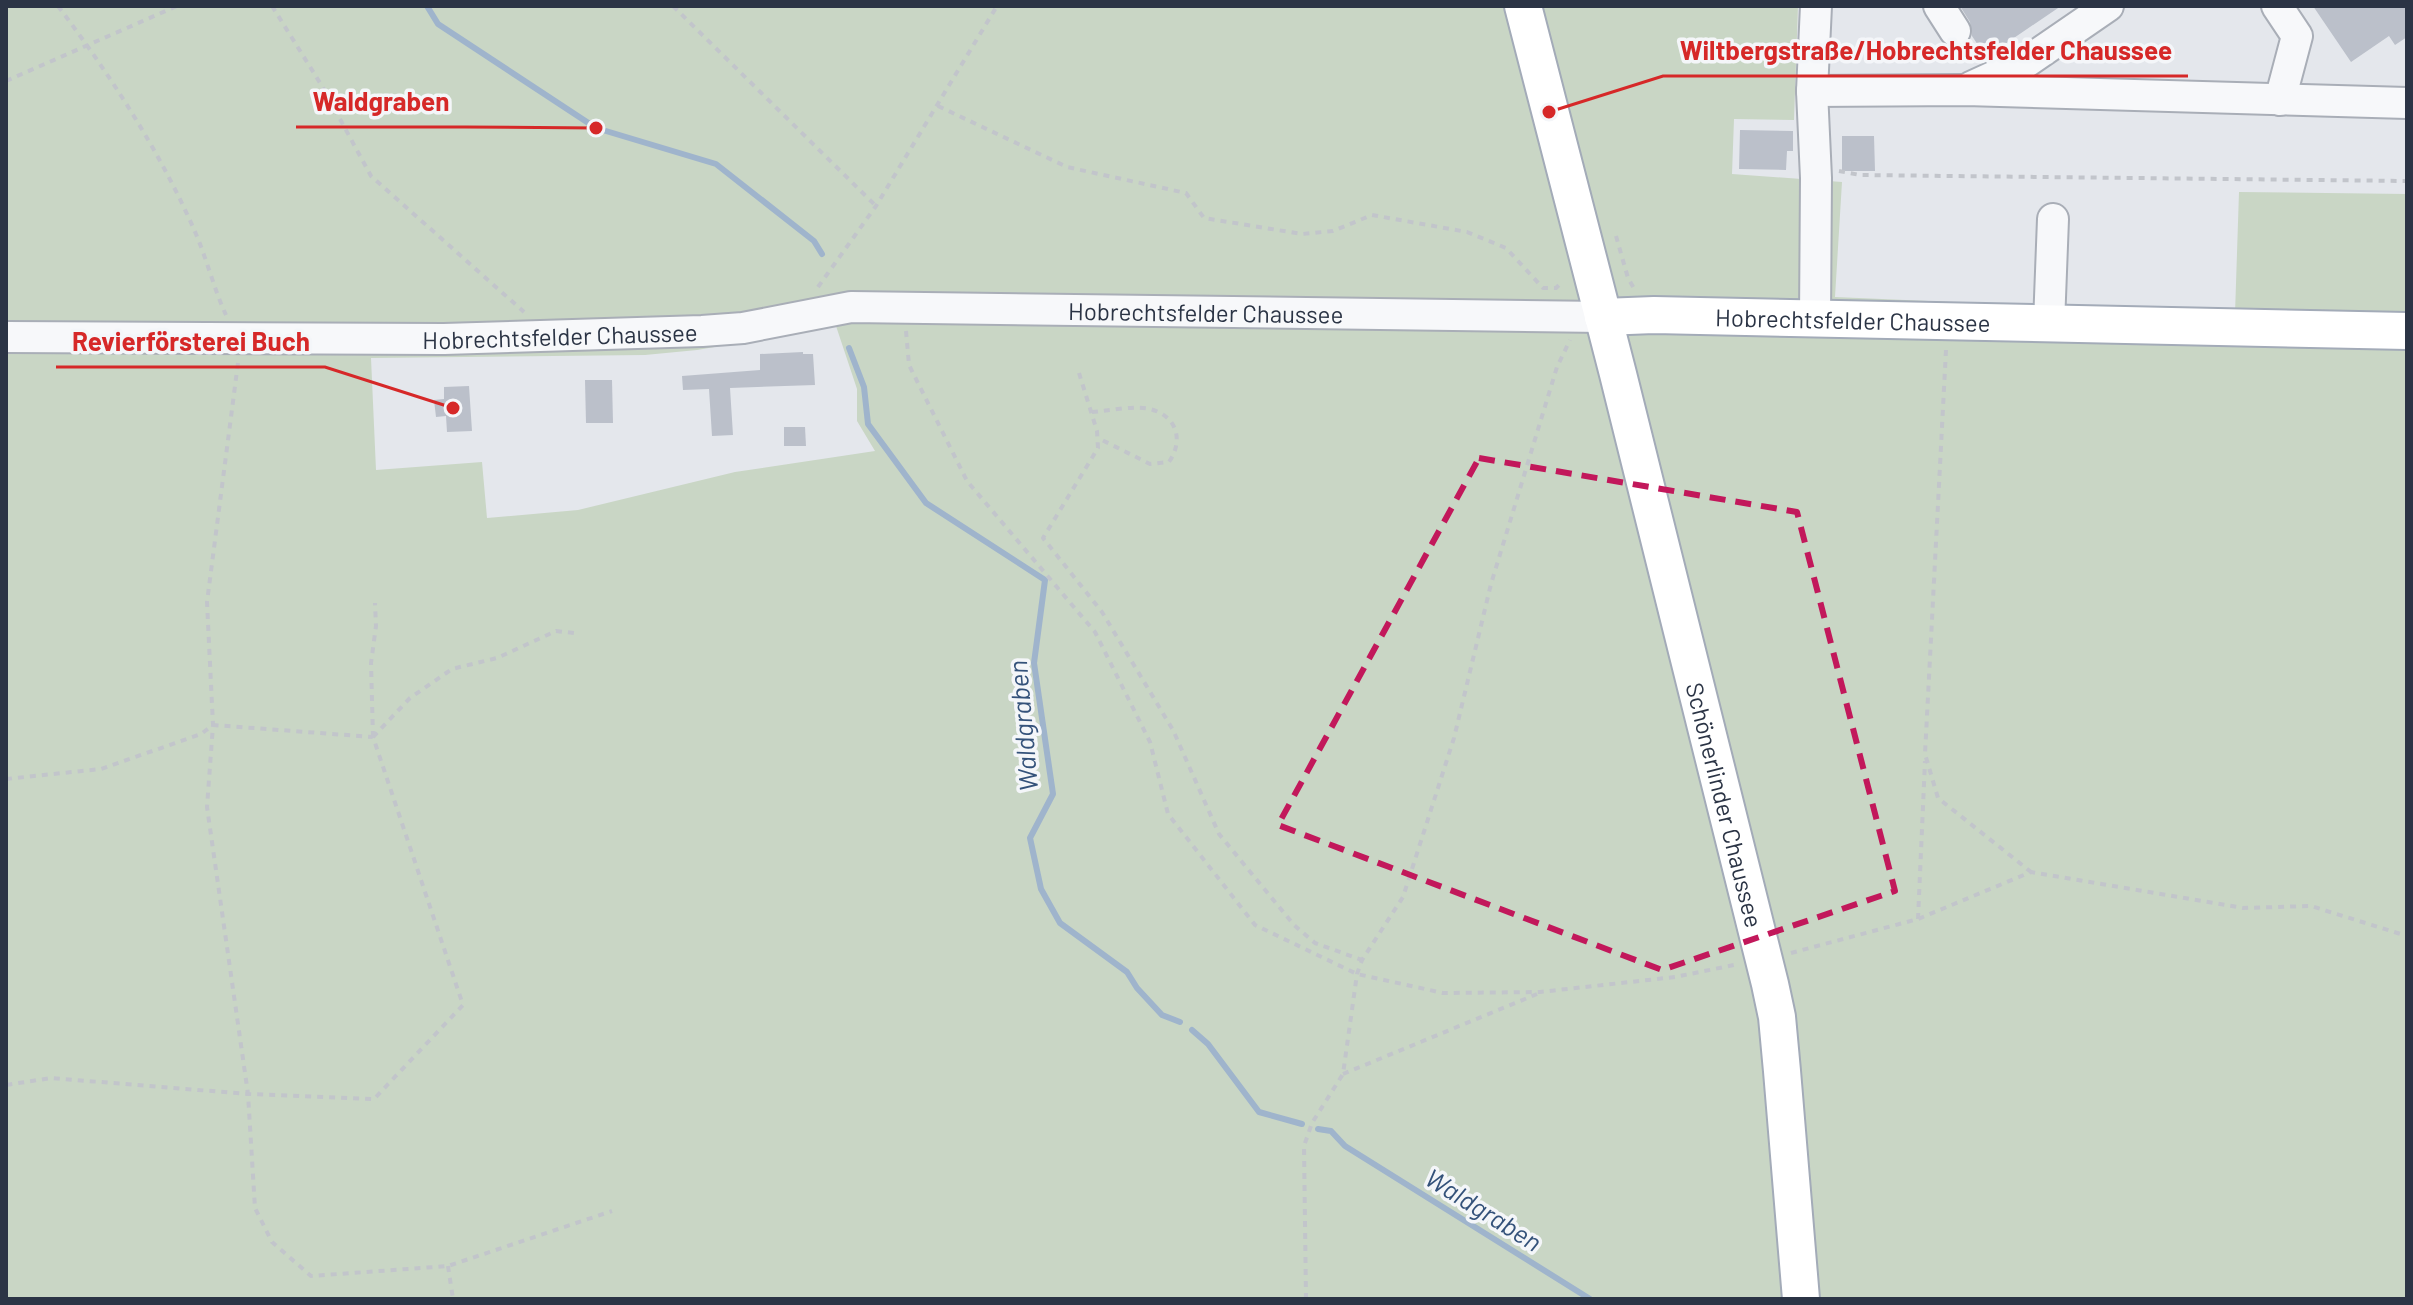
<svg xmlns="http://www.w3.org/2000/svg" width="2413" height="1305" viewBox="0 0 2413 1305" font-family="Barlow,sans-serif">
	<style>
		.green { fill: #c9d6c5; fill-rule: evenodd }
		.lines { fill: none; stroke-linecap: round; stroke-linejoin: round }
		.stream { stroke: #9fb4cc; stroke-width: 6 }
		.building { fill: #bbc0ca }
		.minor-casing { stroke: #a9aeb7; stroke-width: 34 }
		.major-casing { stroke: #a3abb8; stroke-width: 40 }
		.path { stroke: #c2c5cb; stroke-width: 4; stroke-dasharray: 6 6; stroke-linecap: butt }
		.minor { stroke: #f7f8fa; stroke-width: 30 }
		.major { stroke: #fff; stroke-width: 36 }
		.marked { fill: none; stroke: #c2185b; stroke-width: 6; stroke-dasharray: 16 10; stroke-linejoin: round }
		.labels { text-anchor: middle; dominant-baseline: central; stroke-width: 7; stroke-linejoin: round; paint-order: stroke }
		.street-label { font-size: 24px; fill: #2b3445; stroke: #f4f6f9 }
		.water-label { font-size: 26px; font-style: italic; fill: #34527a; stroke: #f4f6f9 }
		.leader { fill: none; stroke: #d62828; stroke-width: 3 }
		.callout-dot { fill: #d62828; stroke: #f4f6f9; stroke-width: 3 }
		.callout-label { font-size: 26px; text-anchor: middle; font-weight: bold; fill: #d62828; stroke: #f4f6f9; stroke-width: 7; stroke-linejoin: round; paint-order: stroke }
	</style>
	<rect width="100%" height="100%" fill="#e4e7ec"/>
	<path class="green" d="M6 6H1798L1794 120 1734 119 1732 174 1842 182 1835 297 2235 314 2239 192 2407 194V1299H6ZM836 326 857 389V421L875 451 735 472 578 510 487 518 482 462 376 470 371 358 645 355 697 350Z"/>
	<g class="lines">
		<g class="stream">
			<polyline points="427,6 438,24 596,128 716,164 814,241 822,254"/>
			<polyline points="849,348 864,387 868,424 926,503 1045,580 1034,663 1053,794 1030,838 1041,889 1060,923 1127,972 1137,988 1162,1015 1180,1022"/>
			<polyline points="1192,1030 1208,1044 1259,1112 1302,1124"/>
			<polyline points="1318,1129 1331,1131 1345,1146 1590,1299"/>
		</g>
	</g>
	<g class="building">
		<polygon points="1960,6 2061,6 1986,57 1972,36 1970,22"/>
		<polygon points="2313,6 2407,6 2407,37 2395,45 2389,36 2351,62"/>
		<polygon points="1740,130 1793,131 1793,151 1787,151 1786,170 1739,169"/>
		<polygon points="1842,136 1874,136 1875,171 1842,171"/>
		<polygon points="803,352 803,354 813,354 815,385 730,388 733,435 712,436 709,389 683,390 682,376 760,370 760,354"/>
		<polygon points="585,380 612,380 613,423 586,423"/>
		<polygon points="469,386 472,431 447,432 446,416 436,417 434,400 444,399 444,387"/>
		<polygon points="784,427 805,427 806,446 784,446"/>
	</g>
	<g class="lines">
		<g class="minor-casing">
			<g id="minor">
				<polyline points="1939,6 1955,31"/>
				<polyline points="2277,6 2297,36 2280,100"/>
				<polyline points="1971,87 2028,61 2108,6"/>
				<polyline points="1812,91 1966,90 2407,103"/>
				<polyline points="1815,319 1816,178 1812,91 1816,6"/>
				<polyline points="2049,324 2053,219"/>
				<path id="s1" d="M6 337 444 339 702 331 743 328 851 307 1603 317"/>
			</g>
		</g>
		<g class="major-casing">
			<g id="major">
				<path id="s2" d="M1523 6 1618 374 1770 984 1777 1017 1782 1071 1801 1299"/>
				<path id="s3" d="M1603 317 1654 315 2407 331"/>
			</g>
		</g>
		<g class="path">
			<path d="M58 6C111 76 161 153 196 234 207 260 214 289 226 315"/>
			<polyline points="272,6 322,86 371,176 524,312"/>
			<polyline points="673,6 876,206"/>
			<polyline points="6,81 177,6"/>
			<polyline points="938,106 1067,167 1186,193 1204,218 1302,234 1333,231 1372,215 1467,232 1506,248 1543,288 1556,288 1561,283"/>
			<polyline points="1839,171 1860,175 2407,181"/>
			<polyline points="1616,236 1628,278 1635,290"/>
			<polyline points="818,287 876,206 997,6"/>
			<polyline points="906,331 909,365 967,481 1095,632 1150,742 1168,814 1255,925 1357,974 1443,993 1540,992 1675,977 1739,964"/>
			<polyline points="1946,350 1925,754 1938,798 2031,872"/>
			<polyline points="238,363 207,602 213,725 207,807 248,1094 255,1208 272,1242 311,1276 448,1266 612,1211"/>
			<polyline points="1079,373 1097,431 1098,448 1043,538 1102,612 1173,730 1219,834 1294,925 1315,943 1362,960"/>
			<path d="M1092 412C1107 411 1136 405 1150 409 1177 416 1184 440 1169 462L1150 464 1098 438"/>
			<polyline points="373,737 410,698 452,669 497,658 556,631 574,633"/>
			<polyline points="373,737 371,663 376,626 375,603"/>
			<polyline points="6,779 101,769 201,734 213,725 373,737 463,1005 374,1099 248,1094 51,1078 6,1085"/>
			<polyline points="1918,919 1925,761"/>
			<polyline points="1791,953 1918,919 2031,872 2243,908 2311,906 2407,936"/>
			<polyline points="1343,1074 1537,994"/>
			<polyline points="448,1266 453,1299"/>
			<polyline points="1306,1299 1304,1146 1312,1123 1343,1074 1357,974 1362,960 1403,897 1454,738 1491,584 1557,367 1570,340"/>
		</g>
		<use href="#minor" class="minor"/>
		<use href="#major" class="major"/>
	</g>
	<path class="marked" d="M1479 458 1797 512 1895 891 1662 970 1278 825Z"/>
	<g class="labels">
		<g class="street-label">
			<text stroke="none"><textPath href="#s1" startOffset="1202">Hobrechtsfelder Chaussee</textPath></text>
			<text stroke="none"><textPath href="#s3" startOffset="250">Hobrechtsfelder Chaussee</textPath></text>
			<text stroke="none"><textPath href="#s1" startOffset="554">Hobrechtsfelder Chaussee</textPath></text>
			<text stroke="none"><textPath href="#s2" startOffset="824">Schönerlinder Chaussee</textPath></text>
		</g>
		<g class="water-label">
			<text transform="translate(1022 726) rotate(-95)">Waldgraben</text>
			<text transform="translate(1484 1209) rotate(32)">Waldgraben</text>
		</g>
	</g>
	<path class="leader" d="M1549 112L1663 76H2188M596 128L465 127H296M453 408L325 367H56"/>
	<g class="callout-dot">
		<circle cx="1549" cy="112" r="8"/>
		<circle cx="596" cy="128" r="8"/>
		<circle cx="453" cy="408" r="8"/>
	</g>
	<g class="callout-label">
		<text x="1926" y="60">Wiltbergstraße/Hobrechtsfelder Chaussee</text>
		<text x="381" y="111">Waldgraben</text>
		<text x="191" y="351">Revierförsterei Buch</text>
	</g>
	<rect width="2413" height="1305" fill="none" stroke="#2b3445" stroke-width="16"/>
</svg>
